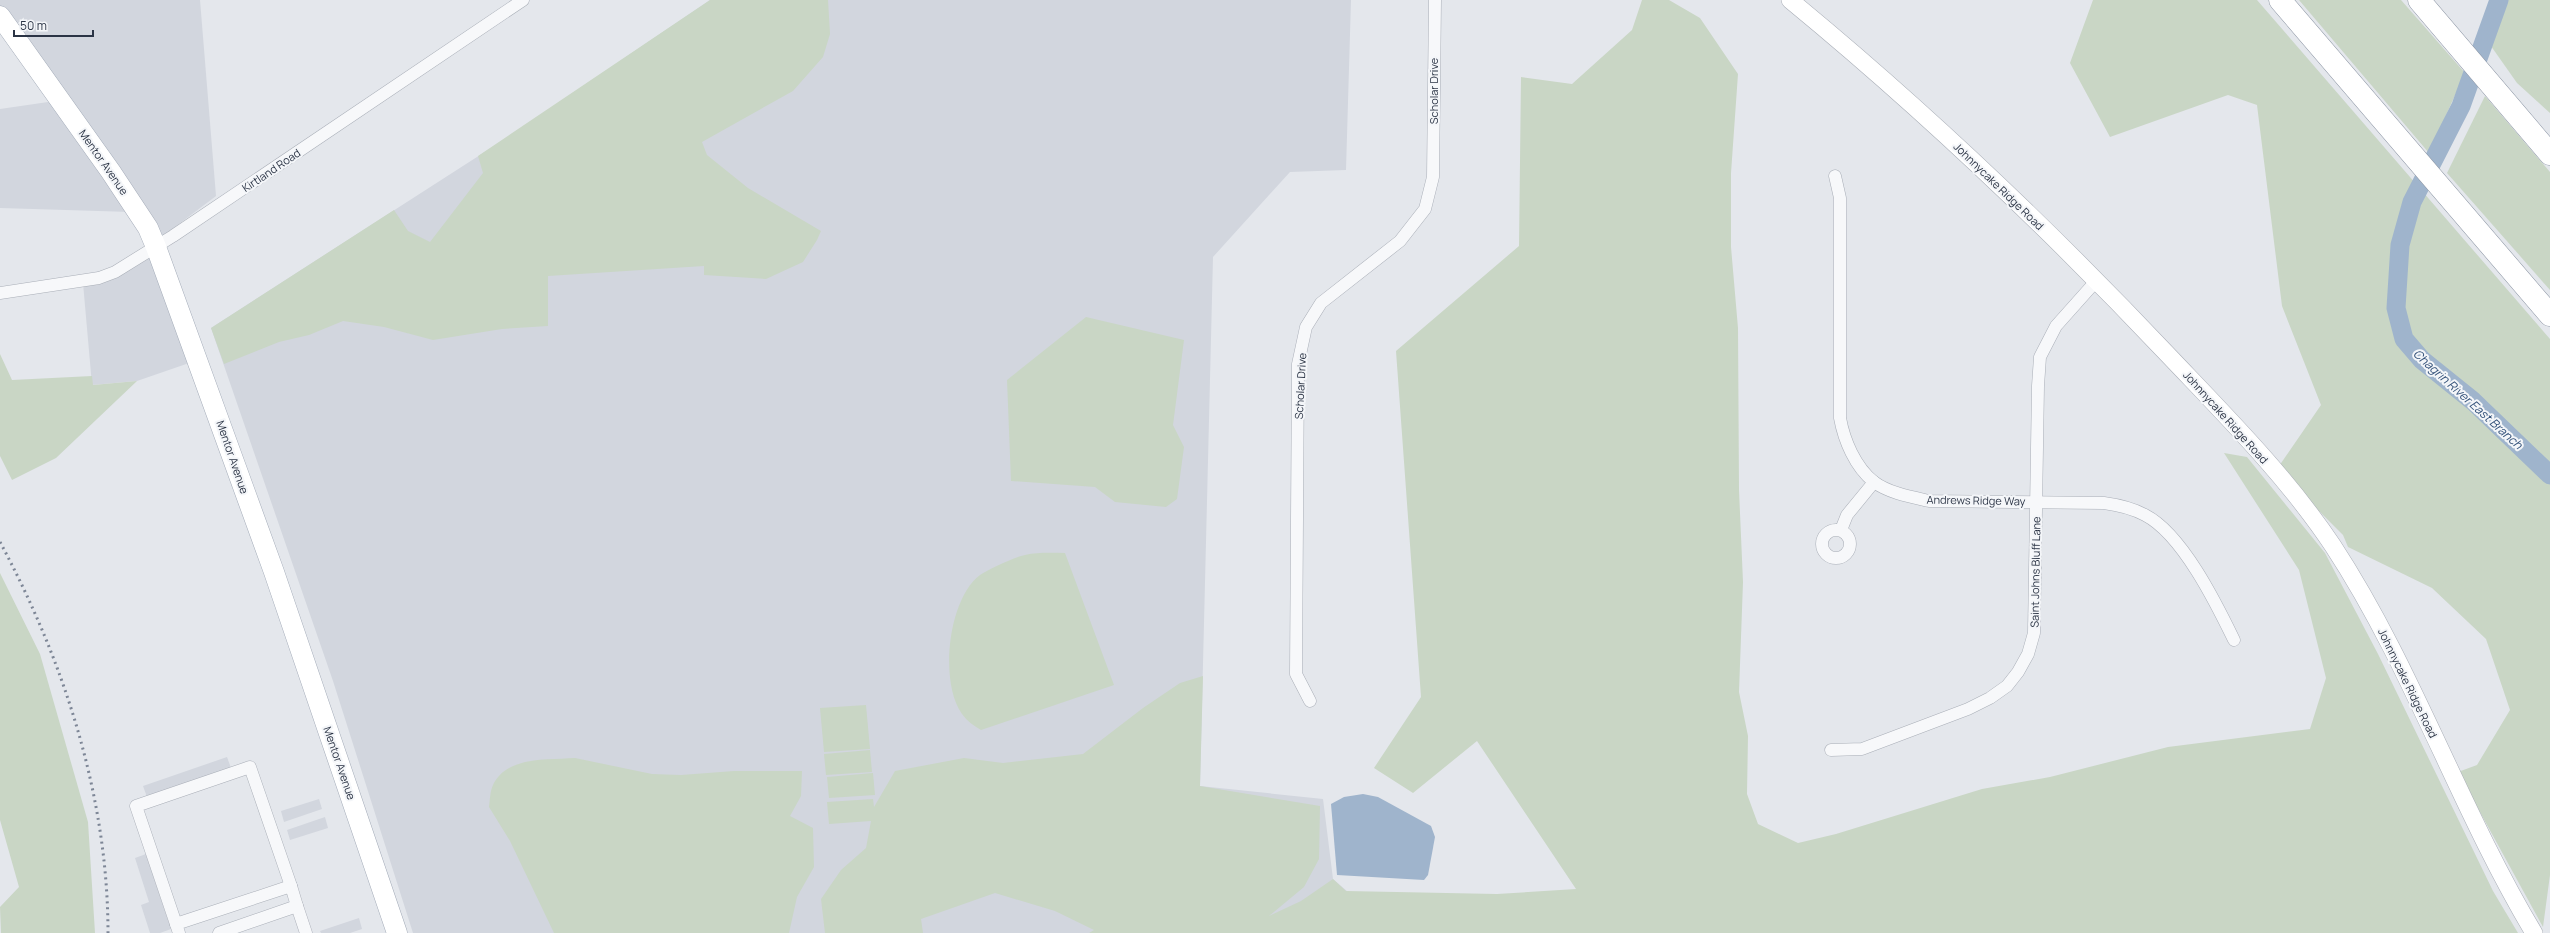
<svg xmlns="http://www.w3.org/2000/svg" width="2550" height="933" viewBox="0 0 2550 933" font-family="Manrope,sans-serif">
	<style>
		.built { fill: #d2d6de }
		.green { fill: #c9d6c5 }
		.water { fill: #9fb4cc }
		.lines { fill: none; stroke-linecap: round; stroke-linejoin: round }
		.river { stroke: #9fb4cc; stroke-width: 19 }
		.minor-casing { stroke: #a9aeb7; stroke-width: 13 }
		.secondary-casing { stroke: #a9aeb7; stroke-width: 18 }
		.primary-casing { stroke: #a3abb8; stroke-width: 21 }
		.motorway-casing { stroke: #8b94a3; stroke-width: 23 }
		.minor { stroke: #f7f8fa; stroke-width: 12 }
		.secondary { stroke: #fff; stroke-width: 17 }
		.primary { stroke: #fff; stroke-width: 20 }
		.motorway { stroke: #fff; stroke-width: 22 }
		.rail { stroke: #7d8696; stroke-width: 3; stroke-dasharray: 2 4; stroke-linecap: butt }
		.labels { text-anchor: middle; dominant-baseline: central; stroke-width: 4; stroke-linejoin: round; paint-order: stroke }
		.street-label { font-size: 11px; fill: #2b3445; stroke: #f4f6f9 }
		.water-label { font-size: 12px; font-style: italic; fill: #34527a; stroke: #f4f6f9 }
	</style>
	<rect width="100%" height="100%" fill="#e4e7ec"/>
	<g class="built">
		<polygon points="0,0 200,0 216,196 159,239 0,10"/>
		<polygon points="710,0 1351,0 1346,170 1290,172 1213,257 1200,786 1323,799 1333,879 1363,905 1342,933 413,933 333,681 211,328 511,135"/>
		<polygon points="55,101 131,212 0,208 0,109"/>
		<polygon points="149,256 192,362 137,381 92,385 83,283"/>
		<polygon points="227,757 231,768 147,797 143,786"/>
		<polygon points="319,799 322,809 284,822 281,811"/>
		<polygon points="325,817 328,828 290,840 287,830"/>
		<polygon points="146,854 171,929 160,933 150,933 141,905 149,902 135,858"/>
		<polygon points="359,918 362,929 350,933 321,933 320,931"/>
	</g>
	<g class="green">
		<polygon points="710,0 828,0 830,34 823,57 793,91 702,142 707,155 748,188 821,231 817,240 803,262 766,279 704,275 704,266 548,276 548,326 502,329 433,340 384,327 343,321 309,335 279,342 224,364 211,328 394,210 408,231 430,242 483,173 478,156"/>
		<polygon points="1642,0 1669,0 1700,18 1738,74 1731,173 1731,247 1738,328 1739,490 1743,582 1739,692 1748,736 1747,794 1758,824 1798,843 1836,834 1982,789 2050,777 2168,747 2310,729 2326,678 2299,570 2224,453 2247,457 2325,553 2378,654 2493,891 2518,933 1089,933 1094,930 1055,911 995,893 921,919 923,933 825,933 821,899 841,870 866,848 871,821 829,824 827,802 873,799 874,807 895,771 964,758 1003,763 1083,754 1143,708 1180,683 1203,676 1200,786 1320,806 1319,859 1304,887 1269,916 1301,901 1333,879 1346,891 1497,894 1576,889 1477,741 1413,793 1374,768 1421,697 1396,351 1519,246 1521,77 1572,84 1632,30"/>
		<polygon points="2093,0 2257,0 2550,339 2550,875 2543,927 2458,772 2477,765 2510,710 2486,639 2432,588 2348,547 2343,535 2277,469 2321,405 2282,306 2257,105 2228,95 2110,137 2070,63"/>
		<polygon points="2299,0 2401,0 2465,73 2429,153"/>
		<polygon points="2499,0 2550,0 2550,113 2517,83 2486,39"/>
		<polygon points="2485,96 2550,172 2550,290 2447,173"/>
		<polygon points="1086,317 1184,340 1173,425 1184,447 1177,499 1166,507 1115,502 1095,487 1011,481 1007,380"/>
		<polygon points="0,354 12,380 92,376 93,385 137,381 56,458 12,480 0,456"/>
		<path d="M1065 553 1114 685 981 730C974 726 967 721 962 714 939 682 948 599 980 575 989 569 1015 557 1025 555 1038 552 1052 553 1065 553Z"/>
		<polygon points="0,573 40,654 88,822 95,933 1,933 0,907 19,887 0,820"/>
		<polygon points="866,705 870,749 824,752 820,708"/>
		<polygon points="870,750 872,772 826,775 824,754"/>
		<path d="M575 758 652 774 681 775 734 771H802L801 796 790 816 813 828 814 867 797 897 789 933H554L510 841 489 807C490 800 490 791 493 785 506 756 548 760 575 758Z"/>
		<polygon points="873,773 875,795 829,798 827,777"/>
	</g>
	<polygon class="water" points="1363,794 1378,797 1431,826 1435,837 1428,875 1424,880 1337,875 1331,804 1344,797"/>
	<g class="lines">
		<polyline class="river" points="2499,0 2461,106 2412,202 2400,245 2396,308 2404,339 2422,360 2473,401 2550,475"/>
		<g class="minor-casing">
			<g id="minor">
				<path d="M1835 176 1840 198V418C1844 440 1855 467 1874 482 1889 493 1911 497 1929 501L2104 503C2119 505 2132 508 2145 515 2182 534 2216 603 2234 640"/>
				<polyline points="0,293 99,278 115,272 173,236 523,0"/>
				<circle cx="1836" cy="544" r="14"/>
				<polyline points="1841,530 1847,515 1874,482"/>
				<polyline points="1310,701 1296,674 1298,364 1306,327 1321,303 1400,241 1425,209 1433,177 1435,0"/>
				<polyline points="1831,750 1862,749 1968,709 1990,698 2007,686 2018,672 2028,654 2034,633 2038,386 2040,357 2056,326 2097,280"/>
				<polyline points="176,924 136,806 250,767 291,886"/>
				<polyline points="179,933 176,924 291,886 297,906"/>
				<polyline points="219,933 297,906 306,933"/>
			</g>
		</g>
		<g class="secondary-casing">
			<path id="secondary" d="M1790 0C1925 111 2050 230 2170 357 2227 417 2287 477 2333 546 2413 668 2459 808 2534 933"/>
		</g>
		<g class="primary-casing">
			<polyline id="primary" points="0,16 111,172 148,228 156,247 274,572 397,933"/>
		</g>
		<g class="motorway-casing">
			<g id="motorway">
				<polyline points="2280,0 2550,315"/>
				<polyline points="2419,0 2550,154"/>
			</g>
		</g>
		<use href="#minor" class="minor"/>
		<use href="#secondary" class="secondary"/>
		<use href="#primary" class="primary"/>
		<use href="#motorway" class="motorway"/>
		<path class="rail" d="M0 542C64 661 108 797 108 933"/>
	</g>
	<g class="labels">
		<g class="street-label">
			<text transform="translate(1433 91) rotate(-90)">Scholar Drive</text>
			<text transform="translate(104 162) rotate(55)">Mentor Avenue</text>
			<text transform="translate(271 170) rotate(-34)">Kirtland Road</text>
			<text transform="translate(1999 186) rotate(44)">Johnnycake Ridge Road</text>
			<text transform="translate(1300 386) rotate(-87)">Scholar Drive</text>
			<text transform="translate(2226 417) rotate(48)">Johnnycake Ridge Road</text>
			<text transform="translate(233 457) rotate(71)">Mentor Avenue</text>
			<text transform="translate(1976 500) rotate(1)">Andrews Ridge Way</text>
			<text transform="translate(2035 572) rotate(-89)">Saint Johns Bluff Lane</text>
			<text transform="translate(2408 683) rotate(64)">Johnnycake Ridge Road</text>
			<text transform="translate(340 763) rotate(71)">Mentor Avenue</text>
		</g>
		<g class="water-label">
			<text transform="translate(2468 399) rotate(42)">Chagrin River East Branch</text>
		</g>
	</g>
	<path d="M14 30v6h79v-6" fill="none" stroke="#2b3445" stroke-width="2"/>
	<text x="20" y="30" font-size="12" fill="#2b3445" stroke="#f4f6f9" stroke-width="3" paint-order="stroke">50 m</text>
</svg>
